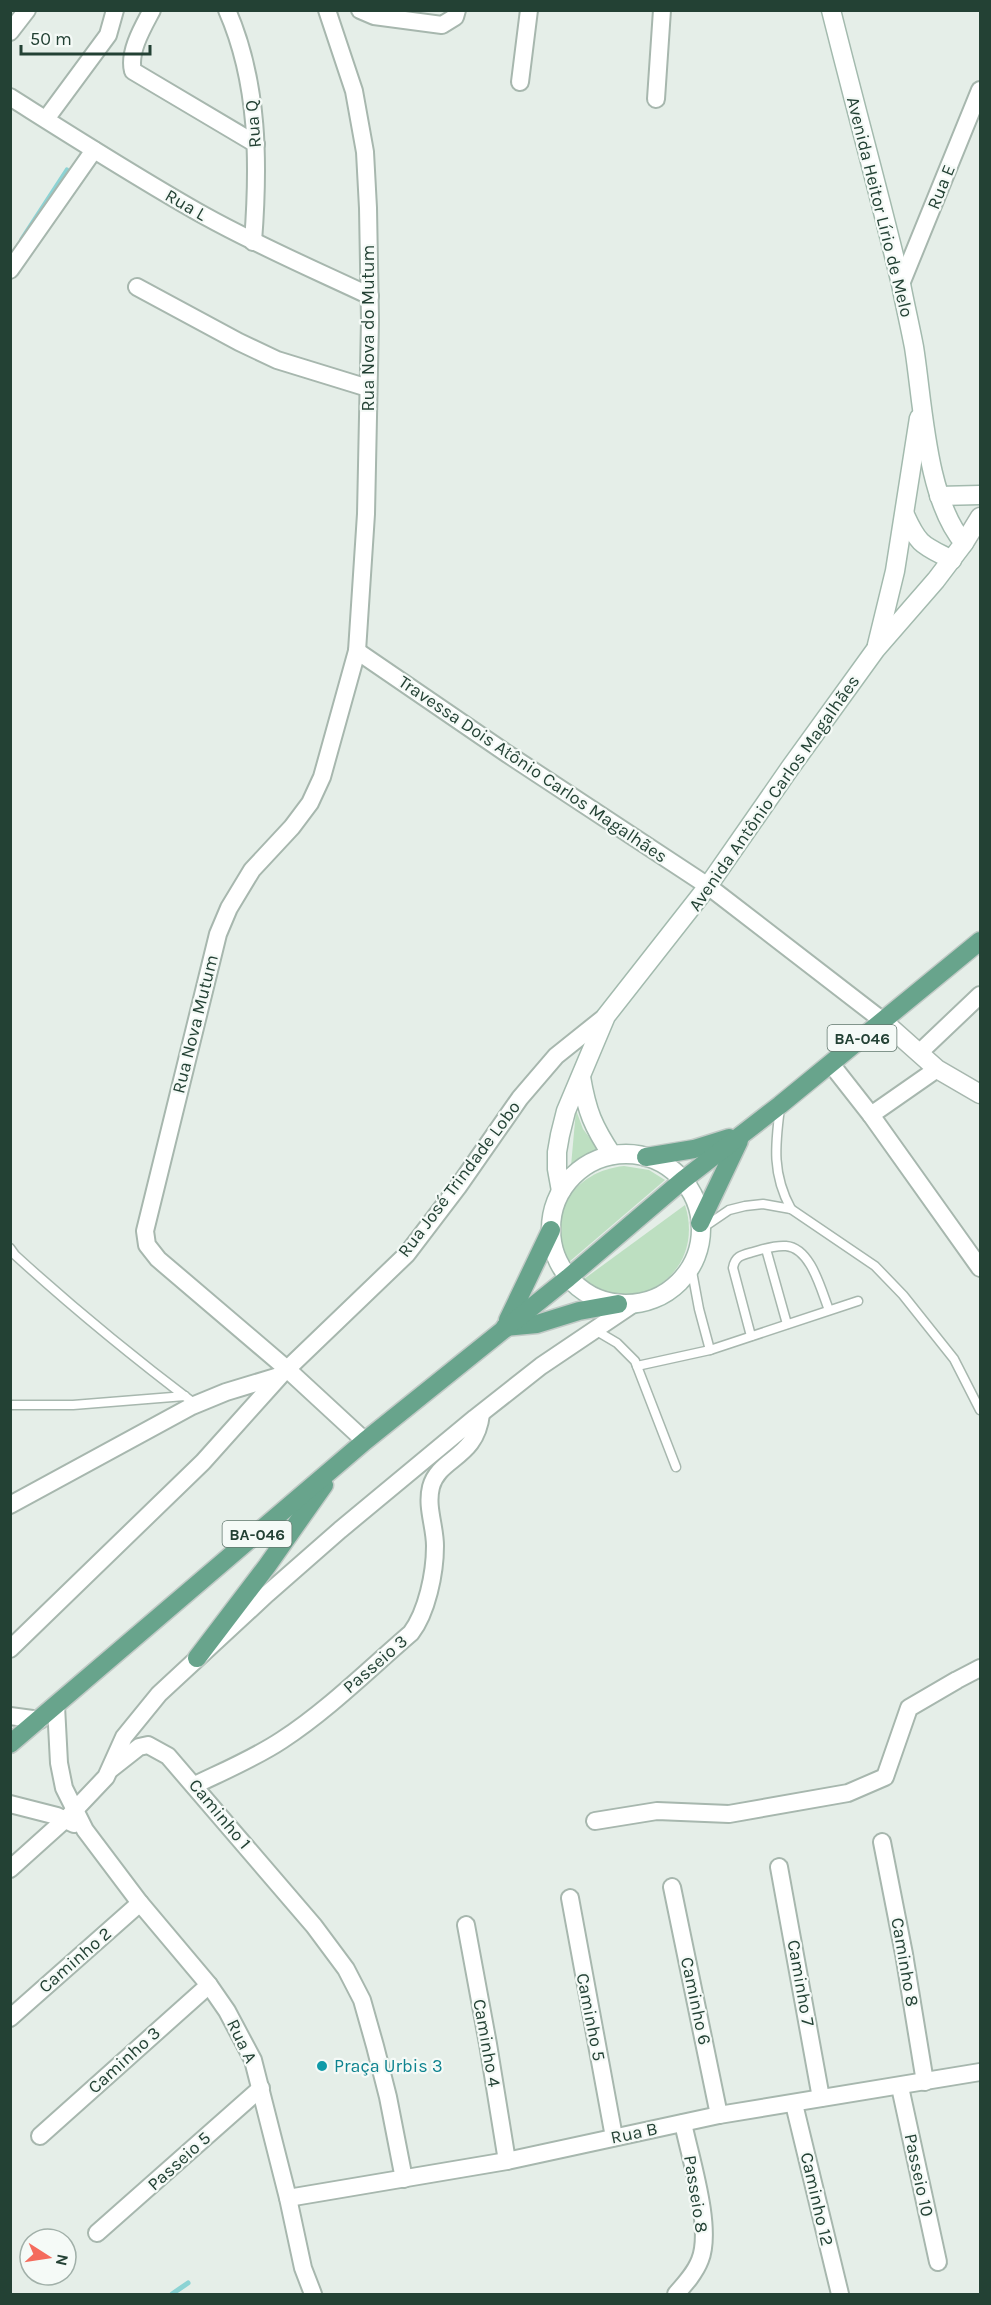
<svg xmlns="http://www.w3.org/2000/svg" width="991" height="2305" viewBox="0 0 991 2305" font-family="Karla,sans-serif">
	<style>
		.green { fill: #bddfc1 }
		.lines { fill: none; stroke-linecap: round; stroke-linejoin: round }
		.stream { stroke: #8cd3d4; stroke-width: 5 }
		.service-casing { stroke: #a7b7ae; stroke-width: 11 }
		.minor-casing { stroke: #a7b7ae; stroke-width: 20 }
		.tertiary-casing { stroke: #a7b7ae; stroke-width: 21 }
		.secondary-casing { stroke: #a3baae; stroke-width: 21 }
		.primary-casing { stroke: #c1cac6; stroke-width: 21 }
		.service { stroke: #fff; stroke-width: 8 }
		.minor { stroke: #fff; stroke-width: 16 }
		.tertiary { stroke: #fff; stroke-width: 18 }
		.secondary { stroke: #fff; stroke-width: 18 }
		.primary { stroke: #68a48c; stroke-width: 18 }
		.culture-dot { fill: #0f9aa8; stroke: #f5faf7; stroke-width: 2 }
		.labels { text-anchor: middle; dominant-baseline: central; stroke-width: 4.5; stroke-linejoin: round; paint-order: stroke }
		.shield { fill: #f5faf7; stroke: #62786e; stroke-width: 1.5 }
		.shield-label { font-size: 16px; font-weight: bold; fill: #234134 }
		.street-label { font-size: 18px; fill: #234134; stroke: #f5faf7 }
		.culture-label { font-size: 18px; fill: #0d838f; stroke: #f5faf7; text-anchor: start }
	</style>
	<rect width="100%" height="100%" fill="#e5eee8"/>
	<g class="green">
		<polygon points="576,1110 583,1129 598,1149 571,1166"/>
		<path d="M624 1166 649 1170 665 1180 569 1262C543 1216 574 1171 624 1166Z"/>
		<path d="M685 1205C706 1270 639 1321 584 1279Z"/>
	</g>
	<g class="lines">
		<g class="stream">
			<polyline points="22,239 67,170"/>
			<polyline points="172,2294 188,2283"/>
		</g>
		<g class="service-casing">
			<g id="service">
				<path d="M780 1108C775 1146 772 1174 791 1209"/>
				<polyline points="704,1227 729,1210 745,1206 763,1204 791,1209 875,1266 903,1295 954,1359 980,1410"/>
				<path d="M10 1248 15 1255C73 1308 133 1357 195 1404"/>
				<polyline points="766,1249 787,1324"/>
				<polyline points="691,1266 699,1309 710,1350"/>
				<polyline points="595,1330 617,1343 635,1361 676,1467"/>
				<path d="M751 1336 733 1268C735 1256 742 1255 753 1252 764 1249 774 1245 786 1246 811 1248 821 1290 829 1310"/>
				<polyline points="637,1366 710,1350 858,1301"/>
				<polyline points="10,1405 73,1405 185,1396"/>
			</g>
		</g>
		<g class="minor-casing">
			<g id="minor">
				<path d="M152 10C143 27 128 52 133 71L256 144"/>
				<path d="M227 10C259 83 259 164 253 242"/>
				<polyline points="327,10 354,91 365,152 368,208 370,320 366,514 357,651 322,777 310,803 292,827 252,870 229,908 218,934 145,1231 147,1245 158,1259 287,1369 365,1441"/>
				<polyline points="360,10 374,16 442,25 455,17 457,10"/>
				<polyline points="10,32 27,10"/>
				<polyline points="520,82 529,10"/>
				<path d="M10 97C75 138 139 179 205 216 259 246 315 270 370 296"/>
				<polyline points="656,99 662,10"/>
				<polyline points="46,119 108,35 115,10"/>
				<polyline points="10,270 94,150"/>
				<polyline points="901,284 980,90"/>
				<polyline points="137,287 239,342 277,360 368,388"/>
				<polyline points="357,651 506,753 708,886 883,1021"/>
				<polyline points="919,1053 980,995"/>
				<polyline points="831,1064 871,1115 937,1069"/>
				<polyline points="871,1115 980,1268"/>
				<polyline points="10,1505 192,1406 226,1392 279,1376"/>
				<polyline points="10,1649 203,1462 281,1375 407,1254 458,1187 520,1098 556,1056 606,1016"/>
				<polyline points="56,1706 59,1763 64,1788 85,1830 140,1903 209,1985 227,2011 253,2060 288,2198 303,2268 313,2294"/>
				<polyline points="10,1716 40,1720"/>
				<polyline points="111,1769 139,1747 148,1745 168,1756 314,1926 346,1969 362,2000 375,2046 388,2097 404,2179"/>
				<path d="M195 1785C224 1771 255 1758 282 1740 328 1710 369 1669 411 1633 427 1612 435 1573 435 1546 435 1526 426 1507 431 1487 439 1457 476 1459 481 1414"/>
				<polyline points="10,1804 57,1816 74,1824"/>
				<polyline points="595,1821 657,1811 729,1814 848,1793 885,1777 909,1708 957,1680 980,1668"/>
				<polyline points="882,1842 904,1954 925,2082"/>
				<polyline points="779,1867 821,2098"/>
				<polyline points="10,1869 69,1816 106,1777 124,1737 159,1694 267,1594 340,1530 475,1418 541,1366 633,1304"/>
				<polyline points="672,1887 719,2115"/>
				<polyline points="570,1898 614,2137"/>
				<polyline points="466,1925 488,2044 507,2161"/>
				<polyline points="10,2018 140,1903"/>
				<polyline points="900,2087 938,2262"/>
				<polyline points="794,2104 840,2294"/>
				<polyline points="40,2136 209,1985"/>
				<polyline points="288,2198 507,2161 719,2115 980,2072"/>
				<polyline points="97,2233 261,2088"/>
				<path d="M676 2294C685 2284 695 2273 700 2260 713 2228 690 2157 683 2123"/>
			</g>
		</g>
		<g class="tertiary-casing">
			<g id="tertiary">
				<polyline points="964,543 980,517"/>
				<polyline points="883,1021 937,1069 980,1094"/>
			</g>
		</g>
		<g class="secondary-casing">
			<g id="secondary">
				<polyline points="939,496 980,495"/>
				<path d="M905 515C919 546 923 545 952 560"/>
				<polyline points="877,645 895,571 919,418"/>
				<path d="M581 1077C587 1112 593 1126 612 1155"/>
				<circle cx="626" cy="1229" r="75"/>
				<path d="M561 1191 557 1169V1152L560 1135 566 1111 606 1016 708 886 790 768 876 649 936 580 964 543C926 499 923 403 914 347 910 326 905 305 901 284 879 193 854 102 831 10"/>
			</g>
		</g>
		<g class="primary-casing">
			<g id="primary">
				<polyline points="646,1157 694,1149 729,1138"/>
				<polyline points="700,1223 739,1141"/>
				<polyline points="508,1320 551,1230"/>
				<polyline points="505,1327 537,1324 579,1311 618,1304"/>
				<polyline points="197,1658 267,1566 324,1485"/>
				<polyline points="10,1744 365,1441 568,1278 683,1180 780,1105 980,941"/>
			</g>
		</g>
		<use href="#service" class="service"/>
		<use href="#minor" class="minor"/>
		<use href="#tertiary" class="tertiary"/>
		<use href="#secondary" class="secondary"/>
		<use href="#primary" class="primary"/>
	</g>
	<circle class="culture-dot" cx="322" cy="2066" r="6"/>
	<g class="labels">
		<g class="shield">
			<rect x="827.5" y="1025" width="69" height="26" rx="4.5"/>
			<rect x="222.5" y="1521" width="69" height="26" rx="4.5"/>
		</g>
		<g class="shield-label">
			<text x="862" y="1038">BA-046</text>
			<text x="257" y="1534">BA-046</text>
		</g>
		<g class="street-label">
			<text transform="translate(253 124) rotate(-95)">Rua Q</text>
			<text transform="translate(941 187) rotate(-68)">Rua E</text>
			<text transform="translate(186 205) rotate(30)">Rua L</text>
			<text transform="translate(880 207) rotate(76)">Avenida Heitor Lírio de Melo</text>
			<text transform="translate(368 328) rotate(-90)">Rua Nova do Mutum</text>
			<text transform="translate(533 769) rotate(34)">Travessa Dois Atônio Carlos Magalhães</text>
			<text transform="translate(774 793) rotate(-55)">Avenida Antônio Carlos Magalhães</text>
			<text transform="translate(195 1024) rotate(-76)">Rua Nova Mutum</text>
			<text transform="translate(459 1179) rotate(-53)">Rua José Trindade Lobo</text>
			<text transform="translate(375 1664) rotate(-41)">Passeio 3</text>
			<text transform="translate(220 1814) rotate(50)">Caminho 1</text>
			<text transform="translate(75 1960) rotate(-41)">Caminho 2</text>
			<text transform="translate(905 1962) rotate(80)">Caminho 8</text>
			<text transform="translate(801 1983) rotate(80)">Caminho 7</text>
			<text transform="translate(696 2001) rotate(78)">Caminho 6</text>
			<text transform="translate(591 2017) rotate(79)">Caminho 5</text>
			<text transform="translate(242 2041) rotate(64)">Rua A</text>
			<text transform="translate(487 2043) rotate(80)">Caminho 4</text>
			<text transform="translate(124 2060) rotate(-42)">Caminho 3</text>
			<text transform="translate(634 2133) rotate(-12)">Rua B</text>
			<text transform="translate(179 2161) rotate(-42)">Passeio 5</text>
			<text transform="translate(919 2175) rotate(78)">Passeio 10</text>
			<text transform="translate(696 2194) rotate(81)">Passeio 8</text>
			<text transform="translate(817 2199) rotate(77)">Caminho 12</text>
		</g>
		<g class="culture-label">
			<text x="334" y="2066">Praça Urbis 3</text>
		</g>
	</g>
	<rect width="991" height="2305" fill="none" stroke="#234134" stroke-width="24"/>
	<g transform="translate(48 2257) rotate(102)"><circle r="28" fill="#f5faf7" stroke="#a1b0a9" stroke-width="1.5"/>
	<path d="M0-4.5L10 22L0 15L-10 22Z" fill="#f46b5d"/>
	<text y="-9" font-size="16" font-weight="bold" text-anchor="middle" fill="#234134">N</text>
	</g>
	<path d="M21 45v9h129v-9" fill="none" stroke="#234134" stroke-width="3"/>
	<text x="30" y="45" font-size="18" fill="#234134" stroke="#f5faf7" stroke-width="4.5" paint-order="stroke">50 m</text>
</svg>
